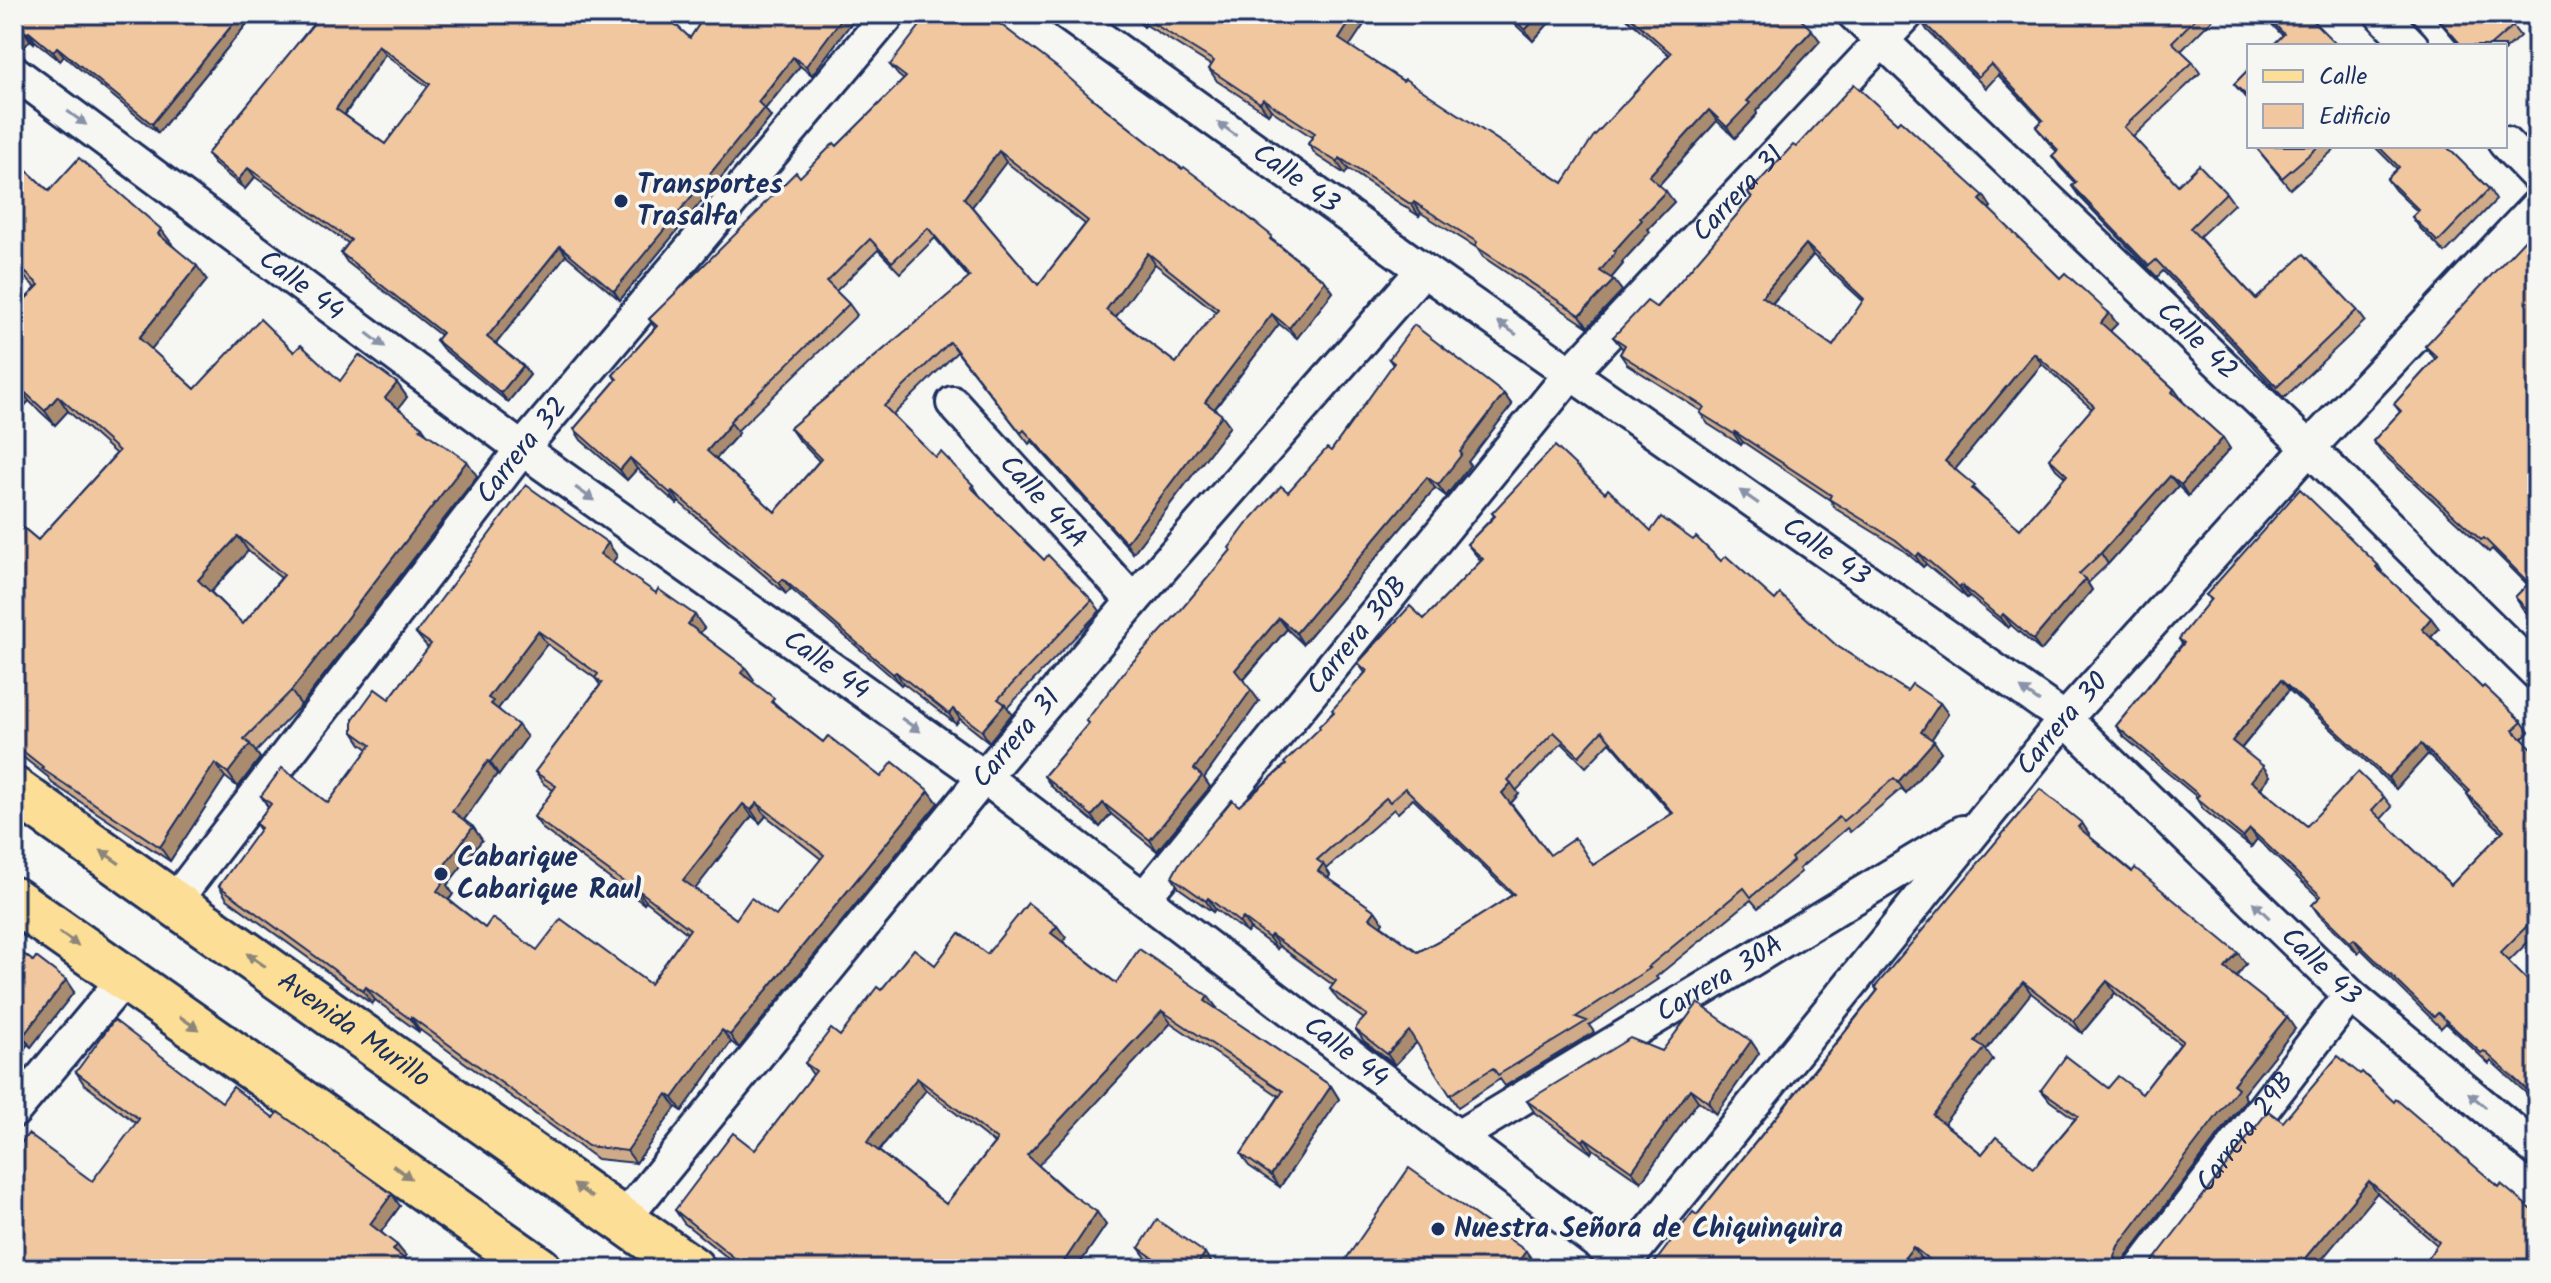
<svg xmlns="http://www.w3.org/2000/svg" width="2551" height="1283" viewBox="0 0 2551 1283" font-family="Kalam,sans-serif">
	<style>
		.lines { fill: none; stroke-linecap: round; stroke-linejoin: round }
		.minor-casing { stroke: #1b2f5e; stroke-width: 38 }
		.primary-casing { stroke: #1b2f5e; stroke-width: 50 }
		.minor { stroke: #f6f6f2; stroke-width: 32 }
		.primary { stroke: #fcde96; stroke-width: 44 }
		.wall { fill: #cfab8a; stroke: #1b2f5e; stroke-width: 2; fill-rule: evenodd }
		.shaded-wall { fill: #a98b70; stroke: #1b2f5e; stroke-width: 2 }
		.building { fill: #f1c7a0; stroke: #1b2f5e; stroke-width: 2; fill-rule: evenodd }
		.oneway { fill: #8892a8 }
		.oneway2 { fill: #8c867a }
		.poi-dot { fill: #1b2f5e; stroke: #f6f6f2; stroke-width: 3 }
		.labels { text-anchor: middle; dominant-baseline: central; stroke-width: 7; stroke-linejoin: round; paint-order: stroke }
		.street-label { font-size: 28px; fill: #1b2f5e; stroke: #f6f6f2 }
		.poi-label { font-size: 28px; font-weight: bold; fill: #1b2f5e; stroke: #f6f6f2; text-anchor: start }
	</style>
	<rect width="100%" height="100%" fill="#f6f6f2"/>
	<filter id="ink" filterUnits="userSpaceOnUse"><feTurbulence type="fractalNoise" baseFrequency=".0125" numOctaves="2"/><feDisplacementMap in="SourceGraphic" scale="16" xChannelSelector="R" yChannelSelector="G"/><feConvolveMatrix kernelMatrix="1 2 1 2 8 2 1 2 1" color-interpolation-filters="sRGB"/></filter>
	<g filter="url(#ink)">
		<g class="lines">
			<g class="minor-casing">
				<g id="minor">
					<path id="s1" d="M1067 14 1423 270 2065 719 2350 995 2537 1150"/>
					<path id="s2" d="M1854 14 2309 448 2537 673"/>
					<polyline points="2381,14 2412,46"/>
					<path id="s3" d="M14 72 522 449 984 777 1632 1269"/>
					<polyline points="2505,143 2537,176"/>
					<path id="s4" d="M953 403 1133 601"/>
					<path id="s5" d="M1144 898 1571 373 1907 14"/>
					<path id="s6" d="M174 902 522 449 889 14"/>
					<polyline points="14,1111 125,978"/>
					<path id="s7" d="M1458 1137 1963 832"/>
					<path id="s8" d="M623 1220 984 777 1133 601 1423 270"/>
					<path id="s9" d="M1620 1269 2065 719 2309 448 2537 206"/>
					<path id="s10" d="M2141 1269 2350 995"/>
				</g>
			</g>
			<g class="primary-casing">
				<g id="primary">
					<path id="s11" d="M14 790 692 1269"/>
					<polyline points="14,900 539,1269"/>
				</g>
			</g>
			<use href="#minor" class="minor"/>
			<use href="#primary" class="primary"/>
		</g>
		<g class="wall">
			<polygon points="14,14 255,14 158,133 64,56 60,61 35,41 34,43 30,40 19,54 14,54"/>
			<path d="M297 14H664L690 38 706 14H858L812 75 800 66 765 109 771 117 620 300 566 255 496 344 523 366 530 375 508 402 443 349 436 340 440 335 347 262 341 253 348 243 255 177 245 189 214 164 207 154 313 25ZM385 54 428 87 385 144 345 115Z"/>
			<polygon points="1129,14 1359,14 1365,23 1349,46 1563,183 1669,55 1622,14 1795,14 1820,41 1756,111 1757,114 1735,138 1717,121 1659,185 1674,202 1648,229 1650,232 1622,262 1623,264 1611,278 1622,291 1588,327 1483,257 1477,248 1421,213 1419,216 1348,169 1345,174 1316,155 1308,144 1312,137 1271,110 1268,114 1217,81 1209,69 1212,66 1146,25 1144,27"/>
			<polygon points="1504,14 1557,14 1533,41"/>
			<polygon points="1925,14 2218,14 2181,51 2193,62 2200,73 2133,137 2178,185 2226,193 2234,204 2199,237 2256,299 2357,310 2365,321 2284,398 2163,271 2157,277 2079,196 2072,186 2075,183 2060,167 2052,156 2057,152 2044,137 2036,127 2042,121 1998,75 1986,88 1927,30 1920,19"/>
			<polygon points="2262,14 2315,14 2316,16 2312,20 2282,35"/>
			<polygon points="2433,14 2503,14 2520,36 2505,50 2505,46 2460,46"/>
			<path d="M890 65 1093 99 1325 281 1333 292 1297 338 1279 324 1215 409 1230 426 1133 553 1032 441 1029 444 957 352 893 415 935 457 973 485 980 496 1044 560 1092 600 1100 611 1007 708 1012 714 989 742 960 719 956 724 903 683 901 685 791 589 786 594 679 502 677 504 637 469 627 480 581 440 574 429 616 380 613 375 655 328 649 319 837 146 904 80 898 75ZM1006 162 1085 224 1038 285 972 207ZM935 238 969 278 790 428 797 438 819 461 775 512 716 459 739 433 737 431 857 315 849 304 836 291 878 250 900 273ZM1155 264 1216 312 1176 363 1115 317Z"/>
			<polygon points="2249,69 2249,102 2234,84"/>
			<path d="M1897 123 1991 207 1989 209 2060 278 2109 313 2117 324 2110 331 2174 389 2182 400H2181L2223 438 2230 449 2188 496 2178 486 2108 564 2088 583 2092 590 2041 651 2011 625 2008 628 1969 596 1967 598 1926 564 1923 567 1903 550 1836 509 1830 500 1743 442 1741 445 1708 424 1700 413 1701 411 1627 364 1620 354 1623 349 1613 337 1657 308 1752 198 1748 193 1796 147ZM1813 255 1863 301 1833 346 1772 304ZM2042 364 2092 409 2049 458 2056 469 2065 477 2020 529 1982 497 1955 469Z"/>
			<polygon points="2255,146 2338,146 2290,189"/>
			<polygon points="2374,146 2446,146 2489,189 2496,200 2445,253 2420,228 2412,217 2418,212 2395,190 2387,179 2397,169"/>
			<path d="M14 159 49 191 172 244H171L207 280 151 349 195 389 294 352 340 381 397 383 407 397 398 409 422 427 427 434 477 476 301 705 256 752 260 758 238 787 225 777 170 861 52 783 48 777 14 750V520L38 540 116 454 68 411 55 425 29 401 14 417V311L36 288 14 267ZM248 551 281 578 243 624 211 592Z"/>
			<polygon points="2537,243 2537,623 2523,609 2515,597 2528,585 2492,549 2489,552 2381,452 2373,441 2400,412 2394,404 2435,359 2425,346"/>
			<polygon points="1389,359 1504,394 1512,405 1468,462 1470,465 1446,496 1435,488 1303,644 1287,629 1243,681 1259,701 1204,778 1210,787 1157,851 1111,814 1100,827 1052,787 1044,776 1088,724 1086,721 1288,492 1331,451 1393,365"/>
			<path d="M1605 493 1651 531 1721 561 1837 646 1907 691 1940 703 1948 714 1931 740 1941 752 1906 793 1901 789 1850 832 1847 828 1799 869 1801 872 1758 908 1751 900 1656 977 1658 979 1589 1025 1594 1032 1505 1086 1500 1079 1458 1107 1417 1042 1395 1065 1364 1041 1356 1030 1364 1019 1338 1000 1330 989 1333 985 1279 946 1277 949 1250 929 1247 933 1215 909 1213 912 1179 888 1172 877 1239 806 1285 765 1320 728 1365 673 1358 663 1424 619 1481 561 1467 544 1494 516 1492 513ZM1610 742 1672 814 1593 865 1550 855 1511 803 1519 794 1516 791 1562 743 1586 767ZM1413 799 1512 895 1453 933 1418 952 1381 925 1383 922 1375 911 1328 878 1330 875 1326 869 1394 809 1398 813Z"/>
			<path d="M608 543 617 556 612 563 704 628 700 633 745 667 754 680 752 682 782 710 823 742 881 777 929 791 938 803 739 1048 731 1042 682 1111 676 1107 636 1163 597 1159 420 1030 419 1032 375 1000 372 1004 227 899 219 886 260 830 256 824 268 807 261 796 328 803 368 749 361 744 353 732 389 699 428 648 416 633ZM547 644 595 678 600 685 535 772 544 784 553 790 534 817 543 829 644 904 646 901 687 933 650 984 537 950 485 928 449 900 453 894 447 885 482 840 473 827 464 820 497 774 499 775 527 737 498 709ZM752 816 760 823 766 816 821 859 776 916 736 919 695 889Z"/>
			<path d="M2378 565 2385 576 2431 618 2439 629 2431 637 2482 688 2522 722 2529 732 2522 739 2537 753V933L2508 962 2537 990V1103L2491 1061 2489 1064 2446 1023 2441 1028 2361 949 2358 953 2319 915 2312 905 2319 898 2257 839 2251 847 2203 809 2196 798 2197 797 2124 737 2116 726 2182 644 2179 639 2210 600 2206 595ZM2289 690 2396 789 2428 754 2468 793 2467 794 2474 805 2502 832 2451 885 2381 819 2392 807 2384 797 2307 826 2261 788 2270 776 2241 749Z"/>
			<path d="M2082 823 2090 835 2089 836 2246 964 2236 976 2295 1029 2243 1094 2246 1099 2126 1257 2122 1269H1934L1921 1259 1913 1269H1650L1697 1215 1877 991 1875 987ZM2031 993 2082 1033 2115 993 2180 1044 2142 1094 2108 1088 2041 1090 2050 1101 2075 1119 2034 1168 1982 1154 1944 1123 1993 1060 1986 1050Z"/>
			<path d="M1057 926 1066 938 1063 942 1116 983 1217 1008 1216 1009 1331 1086 1339 1099 1280 1187 1249 1166 1241 1154 1279 1096 1171 1023 1038 1165 1106 1225 1076 1269H742L684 1223 675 1210 755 1150 813 1075 805 1063 840 1036 881 990 935 965 987 954ZM926 1090 994 1143 946 1204 879 1151Z"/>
			<polygon points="14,947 74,992 31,1047 28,1044 23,1050 14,1043"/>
			<polygon points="1751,1041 1759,1053 1716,1114 1698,1101 1641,1182 1593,1149 1591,1153 1535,1113 1527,1101 1662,1051"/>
			<polygon points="76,1072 222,1102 274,1118 400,1206 381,1232 406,1256 136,1123 84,1084"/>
			<polygon points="2394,1102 2499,1187 2437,1245 2377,1193 2283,1122"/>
			<polygon points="1139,1248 1213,1265 1210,1269 1161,1269 1147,1259"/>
		</g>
		<g class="shaded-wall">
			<polygon points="241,14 255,14 158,133 152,124"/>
			<polygon points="845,14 858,14 812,75 806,66"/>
			<polygon points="1138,14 1146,25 1144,27 1137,16"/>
			<polygon points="1355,14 1359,14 1365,23 1347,50 1339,39"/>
			<polygon points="1540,14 1557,14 1533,41 1525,30"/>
			<polygon points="1812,30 1820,41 1756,111 1757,114 1735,138 1727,127 1747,101"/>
			<polygon points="24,31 30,40 19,54 14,47 14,43"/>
			<polygon points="29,32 35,41 34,43 27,33"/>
			<polygon points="378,45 385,54 342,118 336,109"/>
			<polygon points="57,47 64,56 60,61 53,52"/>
			<polygon points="793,57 800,66 765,109 771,117 620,300 614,291"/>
			<polygon points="1263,99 1271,110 1268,114 1260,103"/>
			<polygon points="14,108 20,116 14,122"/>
			<polygon points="1709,110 1717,121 1657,187 1649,176"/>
			<polygon points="999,151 1006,162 971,208 964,198"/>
			<polygon points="1340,158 1348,169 1345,174 1337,162"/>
			<polygon points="248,168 255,177 245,189 238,180"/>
			<polygon points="1666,191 1674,202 1648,229 1650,232 1622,262 1623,264 1608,282 1600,271 1640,218"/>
			<polygon points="1984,196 1991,207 1987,211 1980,200"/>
			<polygon points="1414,202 1421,213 1419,216 1412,205"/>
			<polygon points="161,229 172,244 168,248 158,234"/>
			<polygon points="1806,244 1813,255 1769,307 1762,296"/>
			<polygon points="560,246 566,255 494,346 487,337"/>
			<polygon points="1148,253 1155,264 1113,321 1106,310"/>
			<polygon points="197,266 207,280 149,352 139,338"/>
			<polygon points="1614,280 1622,291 1588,327 1580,315"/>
			<polygon points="1325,281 1333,292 1297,338 1289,328"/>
			<polygon points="2109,313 2117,324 2108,333 2101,323"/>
			<polygon points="1272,314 1279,324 1212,412 1205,402"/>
			<polygon points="2034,353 2042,364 1953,472 1945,461"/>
			<polygon points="523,366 530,375 508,402 501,393"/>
			<polygon points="397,383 407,397 395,413 385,398"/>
			<polygon points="19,387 29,401 14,417 14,392"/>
			<polygon points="2174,389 2182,400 2179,403 2172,392"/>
			<polygon points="1504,394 1512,405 1468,462 1470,465 1446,496 1438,485 1460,452"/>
			<polygon points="58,396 68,411 55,425 45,411"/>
			<polygon points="1222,415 1230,426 1133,553 1126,543"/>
			<polygon points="731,423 739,433 714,461 707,451"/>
			<polygon points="1735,432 1743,442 1741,445 1734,434"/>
			<polygon points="2223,438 2230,449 2188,496 2181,485"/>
			<polygon points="630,458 637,469 627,480 620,470"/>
			<polygon points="467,461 477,476 301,705 291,691"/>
			<polygon points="2170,476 2178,486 2108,564 2101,553"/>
			<polygon points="1427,477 1435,488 1303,644 1296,633"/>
			<polygon points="672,491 679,502 677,504 670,493"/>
			<polygon points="238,536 248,551 208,594 198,580"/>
			<polygon points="608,543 617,556 609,567 600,554"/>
			<polygon points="1919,553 1926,564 1923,567 1916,557"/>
			<polygon points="783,579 791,589 786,594 779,583"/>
			<polygon points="2085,579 2092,590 2041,651 2033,640"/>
			<polygon points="1961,585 1969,596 1967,598 1959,587"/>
			<polygon points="2003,614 2011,625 2008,628 2000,618"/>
			<polygon points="695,615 704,628 697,637 688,624"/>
			<polygon points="1279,618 1287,629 1242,681 1235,670"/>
			<polygon points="2431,618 2439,629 2429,639 2422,629"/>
			<polygon points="538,631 547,644 498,709 500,716 488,698"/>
			<polygon points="745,667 754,680 750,685 741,673"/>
			<polygon points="896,672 903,683 901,685 893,674"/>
			<polygon points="2281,680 2289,690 2239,751 2232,741"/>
			<polygon points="1251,690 1259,701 1204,778 1210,787 1157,851 1150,840 1194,769"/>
			<polygon points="1940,703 1948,714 1929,743 1921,732"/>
			<polygon points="1005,704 1012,714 989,742 982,731"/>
			<polygon points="953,709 960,719 956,724 949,714"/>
			<polygon points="518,725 527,737 499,775 490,762"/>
			<polygon points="1934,741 1941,752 1906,793 1898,782"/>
			<polygon points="250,744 260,758 238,787 228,773"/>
			<polygon points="2421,744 2428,754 2396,789 2388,778"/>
			<polygon points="488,761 497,774 461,824 452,811"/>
			<polygon points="215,763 225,777 170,861 160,847"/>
			<polygon points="2263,766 2270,776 2258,791 2251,781"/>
			<polygon points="1511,783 1519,794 1510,804 1502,793"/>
			<polygon points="929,791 938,803 739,1048 730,1035"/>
			<polygon points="757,803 766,816 760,823 751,810"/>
			<polygon points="1103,803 1111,814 1100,827 1092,816"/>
			<polygon points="743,804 752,816 692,893 683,880"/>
			<polygon points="2082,823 2090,835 2086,839 2078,827"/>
			<polygon points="473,827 482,840 447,885 453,894 446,903 437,891 437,875"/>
			<polygon points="2250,829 2257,839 2251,847 2243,837"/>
			<polygon points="1323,864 1330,875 1326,882 1318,871"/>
			<polygon points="637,889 646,901 644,904 636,891"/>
			<polygon points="1208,898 1215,909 1213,912 1206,901"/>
			<polygon points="1375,911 1383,922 1378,929 1370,918"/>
			<polygon points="1243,918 1250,929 1247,933 1239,922"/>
			<polygon points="1057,926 1066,938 1060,945 1051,933"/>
			<polygon points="1271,935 1279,946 1277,949 1269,938"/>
			<polygon points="2354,939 2361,949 2358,953 2350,942"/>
			<polygon points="2238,953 2246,964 2234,980 2225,968"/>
			<polygon points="66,980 74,992 31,1047 23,1036"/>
			<polygon points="2107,981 2115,993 2082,1033 2074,1021"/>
			<polygon points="2023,982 2031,993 1986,1050 1993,1060 1941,1127 1933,1115 1975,1041"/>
			<polygon points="366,987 375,1000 372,1004 363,991"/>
			<polygon points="1208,996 1217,1008 1213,1014 1205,1001"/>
			<polygon points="1162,1011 1171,1023 1036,1168 1027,1155"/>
			<polygon points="411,1017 420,1030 419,1032 410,1019"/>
			<polygon points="2287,1017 2295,1029 2243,1094 2246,1099 2126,1257 2122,1269 2118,1269 2116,1265 2114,1256 2118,1246 2233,1084"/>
			<polygon points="722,1030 731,1042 682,1111 673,1098"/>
			<polygon points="1409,1031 1417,1042 1395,1065 1387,1054"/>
			<polygon points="20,1033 28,1044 23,1050 15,1039"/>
			<polygon points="1751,1041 1759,1053 1716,1114 1708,1102"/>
			<polygon points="917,1078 926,1090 876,1154 867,1142"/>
			<polygon points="1331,1086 1339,1099 1280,1187 1271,1175"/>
			<polygon points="1690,1089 1698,1101 1641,1182 1632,1171"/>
			<polygon points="667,1094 676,1107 636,1163 627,1151"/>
			<polygon points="1585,1138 1593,1149 1591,1153 1583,1141"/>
			<polygon points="2369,1181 2377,1193 2314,1269 2296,1269"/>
			<polygon points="392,1194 400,1206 378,1236 370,1224"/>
			<polygon points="1097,1212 1106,1225 1076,1269 1059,1269"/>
			<polygon points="397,1245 406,1256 402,1262 393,1250"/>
			<polygon points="1913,1247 1921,1259 1913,1269 1896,1269"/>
			<polygon points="1526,1251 1539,1269 1513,1269"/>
			<polygon points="1205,1253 1213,1265 1210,1269 1194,1269"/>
		</g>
		<g class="building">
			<polygon points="14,14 241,14 152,124 57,47 53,52 29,32 27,33 24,31 14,43"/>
			<path d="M304 14H664L690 38 706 14H845L806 66 793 57 758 102 764 108 614 291 560 246 487 337 523 366 501 393 436 340 442 333 341 253 351 240 248 168 238 180 207 154 315 22ZM378 45 430 84 385 144 336 109Z"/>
			<path d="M929 14H987L1058 68 1093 99 1182 169 1184 167 1204 182 1272 236 1270 239 1325 281 1289 328 1272 314 1205 402 1222 415 1126 543 1024 430 1021 433 950 342 884 406 935 457 941 452 973 485 971 487 1044 560 1048 555 1092 600 998 699 1005 704 982 731 953 709 949 714 896 672 893 674 783 579 779 583 672 491 670 493 630 458 620 470 574 429 617 379 613 375 657 326 649 319 762 208 761 207 796 172 800 177 834 143 837 146 906 77 890 65ZM999 151 1088 221 1038 285 964 198ZM928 228 970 277 790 428 821 459 775 512 707 451 731 423 730 421 849 304 827 282 870 239 892 262ZM1148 253 1218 309 1176 363 1106 310Z"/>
			<polygon points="1138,14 1355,14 1339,39 1403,81 1405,79 1563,183 1593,137 1671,53 1627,14 1795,14 1812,30 1747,101 1750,103 1727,127 1709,110 1649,176 1666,191 1640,218 1642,220 1614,251 1615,253 1600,271 1614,280 1580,315 1475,246 1477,242 1414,202 1412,205 1340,158 1337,162 1308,144 1315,133 1263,99 1260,103 1209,69 1214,61"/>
			<polygon points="1508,14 1540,14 1525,30"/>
			<polygon points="1925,14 2200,14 2172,42 2193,62 2124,127 2178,185 2199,165 2226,193 2190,228 2256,299 2304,254 2357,310 2277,387 2156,260 2149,266 2072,186 2076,182 2052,156 2058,150 2036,127 2043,120 1991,64 1978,77 1920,19"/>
			<polygon points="2265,14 2306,14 2338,46 2272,46 2284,34"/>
			<polygon points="2434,14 2503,14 2513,26 2490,46 2462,46"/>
			<polygon points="2249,69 2249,98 2234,84"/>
			<path d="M1854 84 1897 123 1900 120 1984 196 1980 200 2060 278 2065 273 2109 313 2101 323 2174 389 2172 392 2223 438 2181 485 2170 476 2101 553 2079 574 2085 579 2033 640 2003 614 2000 618 1961 585 1959 587 1919 553 1916 557 1896 540 1829 499 1831 495 1735 432 1734 434 1700 413 1704 407 1620 354 1625 345 1613 337 1647 301 1657 308 1752 197 1748 193 1757 184 1793 145 1796 147ZM1806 244 1864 299 1833 346 1762 296ZM2034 353 2094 406 2049 458 2067 475 2020 529 1972 489 1975 486 1945 461Z"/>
			<polygon points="2537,97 2537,106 2532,102"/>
			<polygon points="2255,146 2319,146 2282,178"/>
			<polygon points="2378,146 2446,146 2489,189 2438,242 2412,217 2419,210 2387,179 2399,167"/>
			<path d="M79 158 161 229 158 234 197 266 139 338 195 389 260 319 294 352 301 345 340 381 359 355 397 383 385 398 422 427 420 429 467 461 291 691 244 739 250 744 228 773 215 763 160 847 42 769 43 767 14 744V520L38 540 119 451 58 396 45 411 19 387 14 392V311L39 285 14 262V159L49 191ZM238 536 284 575 243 624 198 580Z"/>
			<polygon points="2529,235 2537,243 2537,619 2515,597 2529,583 2484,538 2481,540 2373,441 2401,411 2394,404 2437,357 2425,346"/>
			<polygon points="1414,325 1504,394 1460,452 1462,454 1438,485 1427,477 1296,633 1279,618 1235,670 1251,690 1194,769 1202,776 1150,840 1103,803 1092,816 1044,776 1089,723 1086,721 1128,667 1180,611 1231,550 1229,548 1246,525 1281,486 1288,492 1327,448 1331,451 1394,363 1389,359"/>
			<path d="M1555 446 1605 493 1608 489 1651 531 1661 517 1693 540 1696 537 1721 561 1726 556 1775 600 1780 594 1837 646 1907 691 1912 684 1940 703 1921 732 1934 741 1898 782 1894 778 1843 821 1839 817 1791 858 1793 861 1751 897 1744 888 1648 967 1650 968 1576 1017 1587 1021 1498 1075 1493 1068 1450 1095 1409 1031 1387 1054 1356 1030V1027L1367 1015 1330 989 1336 981 1271 935 1269 938 1243 918 1239 922 1208 898 1206 901 1172 877 1179 864 1232 800 1239 806 1286 765 1284 763 1320 728 1319 726 1334 712 1332 710 1367 671 1358 663 1410 606 1424 619 1483 559 1467 544 1495 516 1492 513ZM1602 731 1673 813 1593 865 1575 838 1550 855 1502 793 1511 783 1508 780 1554 732 1579 756ZM1405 788 1514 894 1453 933 1418 952 1370 918 1375 911 1318 871 1323 864 1317 860 1386 798 1390 802Z"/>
			<path d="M526 485 608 543 600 554 656 593 658 589 695 615 688 624 745 667 741 673 774 698 771 702 823 742 828 736 881 777 893 762 929 791 730 1035 722 1030 673 1098 667 1094 627 1151 588 1146 411 1017 410 1019 366 987 363 991 219 886 261 828 256 824 271 804 261 796 282 768 328 803 371 745 353 732V719L375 689 389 699 431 644 416 633ZM538 631 598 674 595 678 602 683 535 772 556 786 534 817 636 891 637 889 690 929 650 984 561 919 537 950 492 918 485 928 437 891 444 881 437 875 473 827 452 811 488 761 490 762 518 725 491 704 493 701 488 698ZM757 803 824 855 776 916 751 898 736 919 683 880 743 804 751 810Z"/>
			<path d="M2300 489 2378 565 2376 567 2431 618 2422 629 2482 688 2484 686 2522 722 2513 730 2537 753V916L2500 953 2537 990V1099L2484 1051 2481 1053 2438 1013 2434 1017 2354 939 2350 942 2312 905 2321 896 2250 829 2243 837 2196 798 2199 795 2116 726 2184 643 2179 639 2211 599 2206 595ZM2281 680 2388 778 2421 744 2470 791 2467 794 2504 830 2451 885 2372 810 2384 797 2358 772 2307 826 2251 781 2263 766 2232 741Z"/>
			<path d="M2040 789 2082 823 2078 827 2132 872 2135 868 2238 953 2225 968 2287 1017 2233 1084 2238 1088 2118 1246 2114 1256 2116 1265 2119 1269H1941L1913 1247 1896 1269H1650L1693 1212 1697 1215 1838 1041 1878 990 1875 987ZM2107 981 2183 1041 2142 1094 2118 1076 2108 1088 2066 1056 2041 1090 2078 1116 2034 1168 1996 1137 1982 1154 1933 1115 1985 1048 1975 1041 2023 982 2074 1021Z"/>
			<path d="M1028 903 1057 926 1051 933 1116 983 1139 949 1208 996 1205 1001 1331 1086 1271 1175 1241 1154 1283 1091 1162 1011 1027 1155 1064 1189 1097 1212 1059 1269H752L748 1266 747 1268 675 1210 733 1133 755 1150 816 1071 805 1063 831 1029 840 1036 877 987 881 990 914 949 935 965 959 933 987 954ZM917 1078 997 1140 946 1204 867 1142Z"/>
			<polygon points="14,947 33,961 36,957 66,980 23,1036 20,1033 15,1039 14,1038"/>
			<polygon points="1698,1003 1751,1041 1708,1102 1690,1089 1632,1171 1585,1138 1583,1141 1527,1101 1630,1038 1662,1051"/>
			<polygon points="114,1020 222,1102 233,1087 274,1118 278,1112 392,1194 370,1224 397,1245 393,1250 417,1269 14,1269 14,1153 28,1134 92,1181 139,1119 76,1072"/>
			<polygon points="2338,1056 2360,1074 2362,1072 2394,1102 2396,1099 2499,1187 2501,1184 2537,1214 2537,1269 2420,1269 2439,1242 2369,1181 2296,1269 2147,1269 2268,1111 2283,1122"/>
			<polygon points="1409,1168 1526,1251 1513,1269 1339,1269"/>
			<polygon points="1157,1220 1205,1253 1194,1269 1170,1269 1139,1248"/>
		</g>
		<defs><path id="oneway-solid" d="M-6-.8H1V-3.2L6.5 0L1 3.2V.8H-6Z" transform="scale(2)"/></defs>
		<g class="oneway">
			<use href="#oneway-solid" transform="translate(77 118) rotate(36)"/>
			<use href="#oneway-solid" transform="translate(1227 129) rotate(-144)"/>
			<use href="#oneway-solid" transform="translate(1507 328) rotate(-145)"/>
			<use href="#oneway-solid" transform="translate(376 340) rotate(37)"/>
			<use href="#oneway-solid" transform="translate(585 494) rotate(35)"/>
			<use href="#oneway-solid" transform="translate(1749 497) rotate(-145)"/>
			<use href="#oneway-solid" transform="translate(2030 695) rotate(-145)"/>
			<use href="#oneway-solid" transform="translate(911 725) rotate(35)"/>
			<use href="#oneway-solid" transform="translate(2261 910) rotate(-136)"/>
			<use href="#oneway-solid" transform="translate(2477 1100) rotate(-140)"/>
		</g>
		<g class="oneway2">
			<use href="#oneway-solid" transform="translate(110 857) rotate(-145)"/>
			<use href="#oneway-solid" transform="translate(69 939) rotate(35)"/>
			<use href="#oneway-solid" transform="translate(256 960) rotate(-145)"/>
			<use href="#oneway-solid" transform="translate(189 1023) rotate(35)"/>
			<use href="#oneway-solid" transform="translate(402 1172) rotate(35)"/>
			<use href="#oneway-solid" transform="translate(583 1191) rotate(-145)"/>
		</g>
	</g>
	<g class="poi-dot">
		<circle cx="621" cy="201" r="8"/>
		<circle cx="441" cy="874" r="8"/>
		<circle cx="1438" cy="1229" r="8"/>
	</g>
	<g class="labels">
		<g class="street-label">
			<text stroke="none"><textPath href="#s1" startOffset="282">Calle 43</textPath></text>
			<text stroke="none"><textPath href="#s5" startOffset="922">Carrera 31</textPath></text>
			<text stroke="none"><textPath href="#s3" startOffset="358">Calle 44</textPath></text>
			<text stroke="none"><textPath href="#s2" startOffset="474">Calle 42</textPath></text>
			<text stroke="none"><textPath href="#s6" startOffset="570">Carrera 32</textPath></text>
			<text stroke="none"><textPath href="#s4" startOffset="134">Calle 44A</textPath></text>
			<text stroke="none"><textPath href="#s1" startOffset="930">Calle 43</textPath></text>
			<text stroke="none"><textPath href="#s5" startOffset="338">Carrera 30B</textPath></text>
			<text stroke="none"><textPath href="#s3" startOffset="1006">Calle 44</textPath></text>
			<text stroke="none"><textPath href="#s9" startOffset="702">Carrera 30</textPath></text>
			<text stroke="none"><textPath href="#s8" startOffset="622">Carrera 31</textPath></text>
			<text stroke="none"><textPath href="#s1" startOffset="1578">Calle 43</textPath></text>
			<text stroke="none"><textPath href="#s7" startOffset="306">Carrera 30A</textPath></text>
			<text stroke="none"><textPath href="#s11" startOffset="416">Avenida Murillo</textPath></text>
			<text stroke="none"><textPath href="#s3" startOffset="1654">Calle 44</textPath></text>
			<text stroke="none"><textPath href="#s10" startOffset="172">Carrera 29B</textPath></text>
		</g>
		<g class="poi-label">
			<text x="637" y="185">Transportes<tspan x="637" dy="32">Trasalfa</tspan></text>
			<text x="457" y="858">Cabarique<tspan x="457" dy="32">Cabarique Raul</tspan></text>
			<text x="1454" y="1229">Nuestra Señora de Chiquinquira</text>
		</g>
	</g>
	<rect width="2551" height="1283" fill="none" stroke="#f6f6f2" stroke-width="48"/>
	<rect x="24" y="24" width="2503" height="1235" fill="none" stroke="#1b2f5e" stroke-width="3" filter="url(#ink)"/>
	<rect x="2247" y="44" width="260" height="104" fill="#f6f6f2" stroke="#9ea6b7" stroke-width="2"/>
	<rect x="2263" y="70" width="40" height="12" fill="#fcde96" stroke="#9ea6b7" stroke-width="2"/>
	<text x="2319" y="84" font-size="24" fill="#1b2f5e">Calle</text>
	<rect x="2263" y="104" width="40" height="24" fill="#f1c7a0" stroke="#9ea6b7" stroke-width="2"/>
	<text x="2319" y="124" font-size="24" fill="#1b2f5e">Edificio</text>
</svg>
